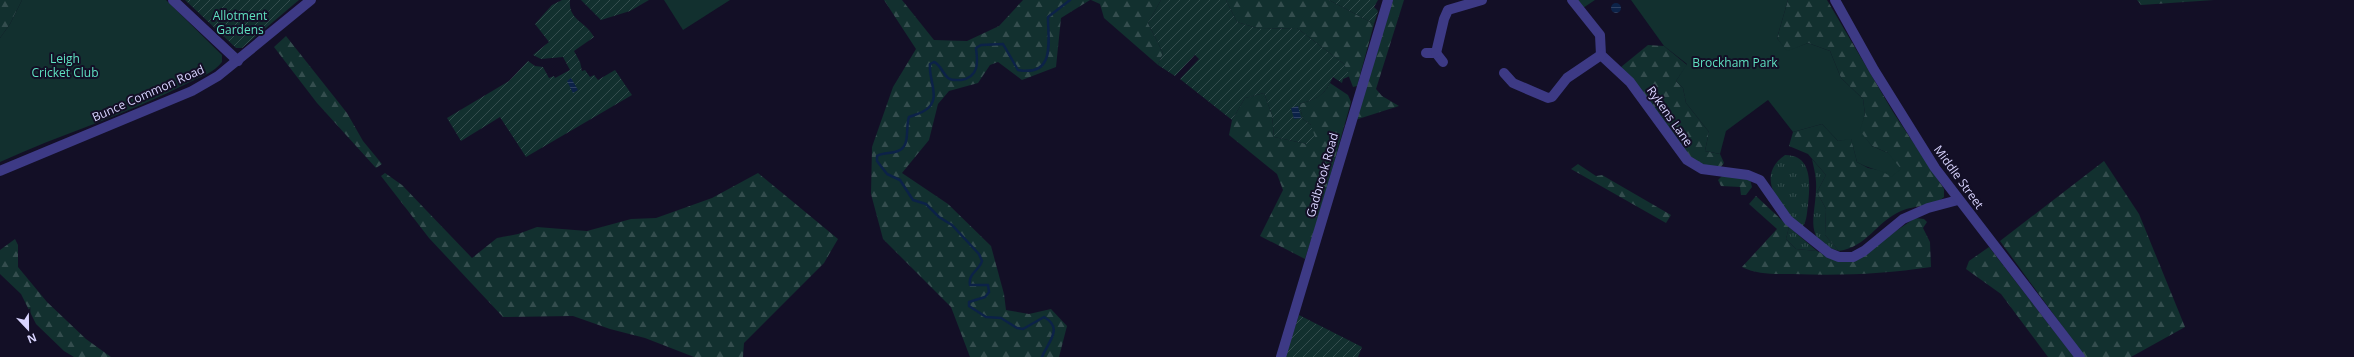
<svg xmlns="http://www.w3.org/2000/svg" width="2354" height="357" viewBox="0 0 2354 357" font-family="'Open Sans',sans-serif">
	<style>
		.grass { fill: url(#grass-tufts) }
		.forest { fill: url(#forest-firs) }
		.park { fill: #12302f }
		.garden { fill: url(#garden-furrows) }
		.water { fill: url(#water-rules) }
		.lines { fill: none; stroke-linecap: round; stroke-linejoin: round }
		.stream { stroke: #0c2248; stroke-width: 2.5 }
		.minor { stroke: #3d3a85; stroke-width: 10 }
		.labels { text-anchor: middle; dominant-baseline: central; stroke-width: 4; stroke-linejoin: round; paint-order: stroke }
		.park-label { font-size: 12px; fill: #5fe0c0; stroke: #130f26 }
		.street-label { font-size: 12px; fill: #d9d4ff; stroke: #130f26 }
	</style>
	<defs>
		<pattern id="grass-tufts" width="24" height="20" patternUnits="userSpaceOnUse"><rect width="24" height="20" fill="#12302f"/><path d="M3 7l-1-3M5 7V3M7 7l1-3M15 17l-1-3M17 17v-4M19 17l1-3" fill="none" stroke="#344d4e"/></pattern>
		<pattern id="forest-firs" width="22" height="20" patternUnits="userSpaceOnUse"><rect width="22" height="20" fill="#12302f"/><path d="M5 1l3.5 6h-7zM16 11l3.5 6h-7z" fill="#344d4e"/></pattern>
		<pattern id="garden-furrows" width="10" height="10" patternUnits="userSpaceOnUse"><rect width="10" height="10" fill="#12302f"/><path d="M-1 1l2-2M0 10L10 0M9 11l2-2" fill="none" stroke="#344d4e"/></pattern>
		<pattern id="water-rules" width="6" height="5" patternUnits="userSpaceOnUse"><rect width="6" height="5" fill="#0c2248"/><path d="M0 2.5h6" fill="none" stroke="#2f4163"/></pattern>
	</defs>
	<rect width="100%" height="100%" fill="#130f26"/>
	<g class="grass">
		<path d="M1785 155C1813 155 1810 184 1808 205 1807 211 1807 221 1803 226L1799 225C1780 206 1754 177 1785 155Z"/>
		<path d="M1812 159 1826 175 1817 192 1826 209 1825 235 1839 251C1803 241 1815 218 1816 190 1817 179 1814 169 1812 159Z"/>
		<polygon points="1789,227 1817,251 1796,249 1786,239"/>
	</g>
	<g class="forest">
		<polygon points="0,0 22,0 10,24 0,38"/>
		<polygon points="884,0 902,0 934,40 967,41 999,26 1023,0 1090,0 1061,18 1056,67 1022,80 998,62 990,65 978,83 949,91 938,104 929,140 902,173 948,204 991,246 1004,294 1006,310 1029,314 1051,309 1067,326 1059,357 970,357 951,307 883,239 871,194 872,147 893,87 916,49"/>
		<polygon points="1091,0 1161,0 1148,23 1163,53 1158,65 1104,18 1100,4"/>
		<polygon points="1226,0 1329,0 1374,24 1357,86 1353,87 1344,64 1297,28 1260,29 1237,22"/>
		<polygon points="1393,0 1404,0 1376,89 1382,96 1399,106 1355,120"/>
		<path d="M1788 0H1827L1893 112 1944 189V197C1933 207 1915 205 1901 211 1876 222 1867 247 1839 251L1825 235 1826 209 1817 192 1826 175 1808 154 1789 146 1793 132 1822 124 1838 141 1851 138 1857 162 1868 168 1884 171 1888 153 1872 146 1859 131 1865 114 1863 99 1841 78 1830 51 1808 43 1787 52 1777 38Z"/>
		<polygon points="2137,0 2214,0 2141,5"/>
		<polygon points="286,36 347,113 363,141 382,164 376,168 317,103 274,47"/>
		<polygon points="1648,45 1664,46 1687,65 1676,81 1683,88 1686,103 1709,132 1705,151 1720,154 1724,163 1720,168 1702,166 1685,156 1621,67"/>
		<path d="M1330 83 1348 95 1351 102 1320 212 1305 259 1260 236 1283 190 1277 174 1229 135 1232 120 1245 98 1264 93 1272 115 1274 137 1307 144 1311 125 1303 119 1299 104C1313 100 1323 97 1330 83Z"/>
		<polygon points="2104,161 2139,214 2185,327 2131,357 2085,357 2000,241"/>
		<polygon points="1578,164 1596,176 1602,175 1671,215 1666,223 1571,169"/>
		<polygon points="385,173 402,185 472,258 497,238 518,234 537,227 587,231 631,219 656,218 712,198 758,173 838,239 824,263 744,343 743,357 694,357 645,338 610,329 573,316 503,317 429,238 381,176"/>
		<polygon points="1722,176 1750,179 1752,187 1746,195 1741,195 1740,187 1721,186 1718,180"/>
		<path d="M1756 196 1789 227 1786 239 1796 249 1817 251 1836 261 1893 233 1915 218 1924 219 1927 222 1923 228 1930 242 1931 267C1885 274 1840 276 1793 274 1775 274 1758 275 1742 267L1777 229 1749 204Z"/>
		<polygon points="15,239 18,245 18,267 47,302 86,339 111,357 74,357 64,351 36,324 21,294 0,274 0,250"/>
		<polygon points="1989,247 2074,357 2048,357 2001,294 1966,269 1969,261"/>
	</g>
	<g class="park">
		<path d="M22 0H166L222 55V62C214 73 198 78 186 84 126 115 61 134 0 162V38L10 24Z"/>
		<polygon points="664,0 730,0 683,30"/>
		<polygon points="1577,0 1595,0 1583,8"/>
		<path d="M1631 0H1788L1777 38 1787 51 1808 43 1830 51 1841 78 1863 99 1865 114 1860 131 1872 146 1888 153 1901 169 1891 177C1881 169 1868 169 1857 162L1851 139 1838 141 1822 124 1793 132 1768 100 1726 131 1720 154 1705 151 1709 132 1686 103 1683 88 1676 81 1687 64 1664 46Z"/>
	</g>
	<g class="garden">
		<polygon points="185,0 299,0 242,48 236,48"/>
		<path d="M562 0H570C568 20 585 21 594 37L574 51 580 62 582 71 585 70 590 77 594 75 598 80 615 70 632 95 526 157 500 117 461 141 447 118 509 81 528 61 535 66 543 67 549 78 554 76 555 78 570 70 563 57 541 59 533 55 549 42 535 24 552 5Z"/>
		<polygon points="581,0 649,0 630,11 601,20"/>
		<path d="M1161 0H1226L1237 22 1260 29 1297 28 1344 64 1350 76 1343 79 1342 83 1333 77C1324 96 1319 98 1299 104L1303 119 1311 125 1315 137 1307 144 1274 137 1272 115 1264 93 1245 98 1232 120 1180 79 1199 59 1195 55 1175 76 1158 65 1163 53 1148 23Z"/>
		<polygon points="1329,0 1378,0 1374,7 1378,11 1374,24"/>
		<polygon points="1299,315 1362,347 1358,357 1285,357"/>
	</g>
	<g class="water">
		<circle cx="1616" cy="8" r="5"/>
		<polygon points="571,78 578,90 573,93 567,81"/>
		<polygon points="1298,106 1301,118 1294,119 1291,108"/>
	</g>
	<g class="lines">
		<path class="stream" d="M1042 357C1048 342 1064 328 1044 317L1023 329 1017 328 1001 318 986 317 969 306V302L985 297 989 292 988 285H970C968 273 979 271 982 261L979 254 952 225 939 217 926 204 913 200 900 180 887 174 877 161V156C884 152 891 154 898 151 911 146 905 128 909 117 914 115 919 114 924 111 943 101 928 80 930 64L934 62C941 65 942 73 948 78 952 81 956 80 961 80 979 77 978 63 976 48L981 45 1003 44 1018 70C1056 77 1048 41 1048 17L1070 0"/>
		<g class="minor">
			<polyline points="173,0 238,61"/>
			<polyline points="1572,0 1600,35 1601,55 1630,82 1687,160 1702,169 1748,175 1760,180 1788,220 1829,253 1839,257 1853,257 1864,251 1903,219 1928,208 1958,200"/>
			<polyline points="1835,0 1874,70 1935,168 2080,357"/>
			<polyline points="1426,53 1436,53 1443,62"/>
			<polyline points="1436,53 1444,19 1448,10 1482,0"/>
			<polyline points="1504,73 1513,83 1548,98 1552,97 1567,78 1601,55"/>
			<polyline points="0,171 192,91 218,76 311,0"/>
			<polyline points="1281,357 1388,0"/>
		</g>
	</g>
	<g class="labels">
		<g class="park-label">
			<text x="240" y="15">Allotment<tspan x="240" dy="14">Gardens</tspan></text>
			<text x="65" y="58">Leigh<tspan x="65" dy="14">Cricket Club</tspan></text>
			<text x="1735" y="62">Brockham Park</text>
		</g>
		<g class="street-label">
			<text transform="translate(148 93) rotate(-24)">Bunce Common Road</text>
			<text transform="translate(1670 116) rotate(55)">Rykens Lane</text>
			<text transform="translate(1322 175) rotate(-74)">Gadbrook Road</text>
			<text transform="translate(1959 177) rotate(54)">Middle Street</text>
		</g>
	</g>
	<g transform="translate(28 329) rotate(158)" stroke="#130f26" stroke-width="3" paint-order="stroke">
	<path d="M0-3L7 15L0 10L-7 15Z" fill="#d9d4ff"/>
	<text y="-6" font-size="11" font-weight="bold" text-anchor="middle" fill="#d9d4ff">N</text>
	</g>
</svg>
